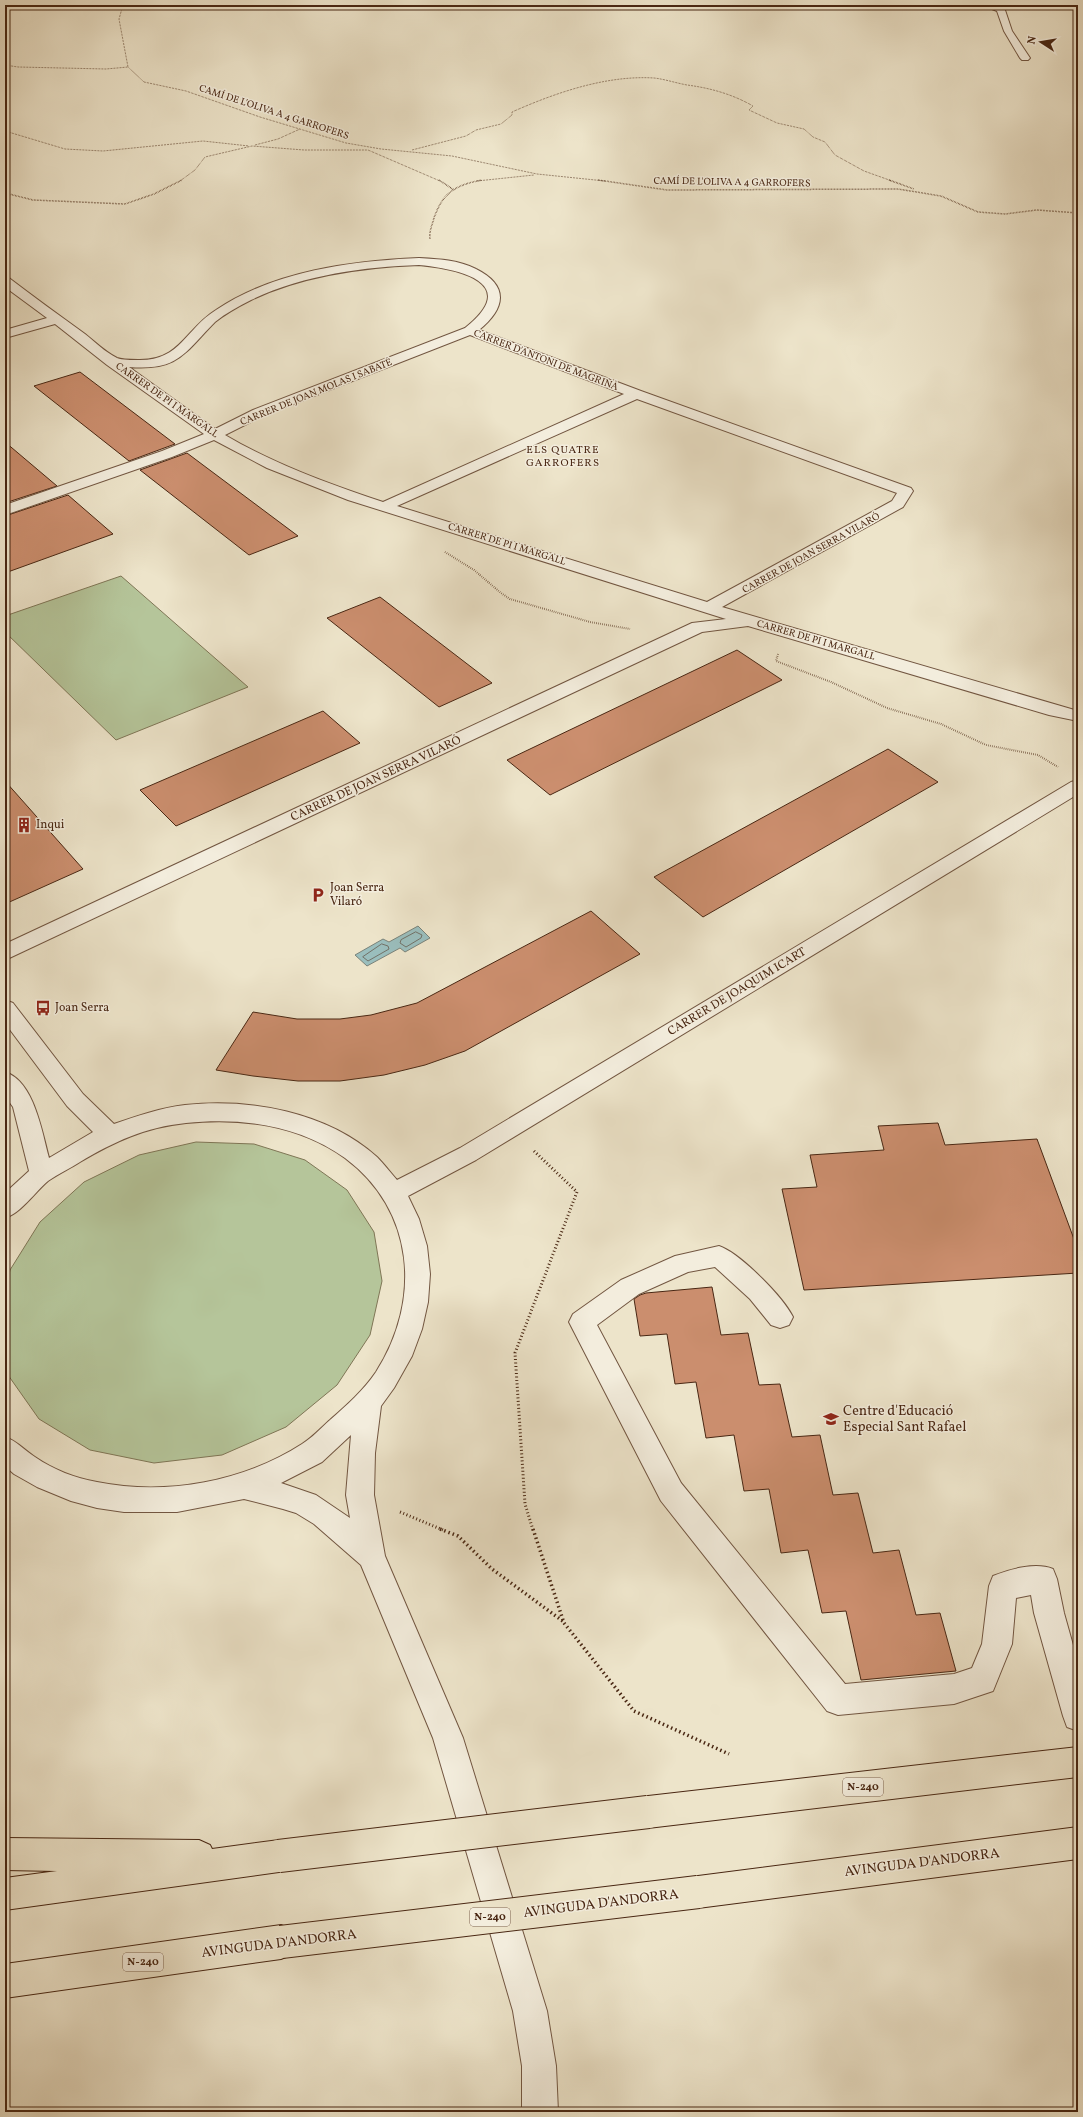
<svg xmlns="http://www.w3.org/2000/svg" width="1083" height="2117" viewBox="0 0 1083 2117" font-family="Vollkorn,serif">
	<style>
		.green { fill: #b5c59a; stroke: #7f7656 }
		.water { fill: #9abebd; stroke: #7a8279 }
		.lines { fill: none; stroke-linecap: round; stroke-linejoin: round }
		.shore { stroke: #727268; stroke-width: 1 }
		.building { fill: #cb8e6e; stroke: #492713 }
		.minor-casing { stroke: #725641; stroke-width: 2 }
		.highway-casing { stroke: #492713; stroke-width: 2 }
		.path-far4 { stroke: #492713; stroke-width: 1; stroke-dasharray: 0.5 1; stroke-linecap: butt }
		.path-far3 { stroke: #492713; stroke-width: 1.5; stroke-dasharray: 0.5 1; stroke-linecap: butt }
		.path-far2 { stroke: #492713; stroke-width: 2; stroke-dasharray: 0.5 1.5; stroke-linecap: butt }
		.path-far1 { stroke: #492713; stroke-width: 3; stroke-dasharray: 1 2.5; stroke-linecap: butt }
		.path { stroke: #492713; stroke-width: 3.5; stroke-dasharray: 1.5 3; stroke-linecap: butt }
		.minor { fill: #f3eddd; fill-rule: evenodd }
		.highway { fill: #ede4ca; fill-rule: evenodd }
		.highway-bridge-casing { stroke: #492713; stroke-width: 34; stroke-linecap: butt }
		.highway-bridge { stroke: #ede4ca; stroke-width: 32 }
		.labels { text-anchor: middle; dominant-baseline: central; stroke-width: 3; stroke-linejoin: round; paint-order: stroke }
		.far-street-label { font-size: 10px; fill: #492713; stroke: #f3eddd }
		.far-neighbourhood-label { font-size: 11px; letter-spacing: 1px; fill: #492713; stroke: #f3eddd }
		.shield { fill: #f3eddd; stroke: #7c6250; stroke-width: 1 }
		.shield-label { font-size: 11px; font-weight: bold; fill: #492713 }
		.street-label { font-size: 12px; fill: #492713; stroke: #f3eddd }
		.poi-label { font-size: 12px; fill: #492713; stroke: #f3eddd; text-anchor: start }
		.near-poi-label { font-size: 14px; fill: #492713; stroke: #f3eddd; text-anchor: start }
		.near-street-label { font-size: 14px; fill: #492713; stroke: #f3eddd }
	</style>
	<rect width="100%" height="100%" fill="#ede4ca"/>
	<filter id="stains"><feTurbulence type="fractalNoise" baseFrequency=".005" numOctaves="4"/><feColorMatrix values="0 0 0 0 .2 0 0 0 0 .09 0 0 0 0 .02 0 0 0 .5 -.17"/></filter>
	<radialGradient id="worn" r=".72"><stop offset=".6" stop-color="#630" stop-opacity="0"/><stop offset="1" stop-color="#630" stop-opacity=".3"/></radialGradient>
	<g class="green">
		<polygon points="121,576 248,687 116,740 5,632 5,616"/>
		<polygon points="196,1142 254,1144 305,1160 347,1190 374,1232 382,1281 370,1335 337,1385 286,1427 222,1455 154,1463 90,1450 39,1419 8,1375 5,1359 5,1292 10,1270 40,1222 84,1182 139,1155"/>
	</g>
	<polygon class="water" points="418,926 430,938 405,952 400,948 367,966 355,955 383,939 389,942"/>
	<g class="lines">
		<g class="shore">
			<polygon points="416,932 422,935 421,938 406,947 400,943 401,940"/>
			<polygon points="382,944 388,946 389,949 368,961 363,957"/>
		</g>
	</g>
	<g class="building">
		<polygon points="80,372 175,444 129,461 34,386"/>
		<polygon points="5,442 57,486 5,503"/>
		<polygon points="187,453 207,468 298,536 249,555 140,470"/>
		<polygon points="68,495 113,534 5,573 5,516"/>
		<polygon points="380,597 492,683 439,707 327,618"/>
		<polygon points="737,650 782,680 550,795 507,760"/>
		<polygon points="323,711 360,743 176,826 140,790"/>
		<polygon points="888,749 938,782 703,917 654,877"/>
		<polygon points="5,781 83,869 5,904"/>
		<polygon points="591,911 640,954 465,1051 425,1065 384,1075 340,1081 298,1081 253,1076 216,1070 253,1012 297,1019 340,1019 371,1015 417,1003"/>
		<polygon points="938,1123 945,1145 1037,1139 1078,1250 1078,1273 804,1290 782,1189 817,1187 810,1155 884,1150 878,1126"/>
		<polygon points="712,1287 721,1335 748,1333 759,1385 780,1384 792,1437 820,1435 833,1495 858,1493 873,1553 899,1550 916,1615 940,1613 956,1671 861,1680 846,1611 822,1613 808,1550 781,1553 769,1489 744,1491 734,1435 706,1438 696,1382 675,1384 667,1334 640,1336 634,1299 640,1295 646,1293"/>
	</g>
	<g class="lines">
		<g class="minor-casing">
			<g id="minor">
				<polygon points="982,5 1004,7 1012,31 1030,58 1028,60 1022,60 1020,58 1004,31 997,11"/>
				<path d="M419 258C438 259 459 260 476 269 510 286 505 309 479 330L641 391 911 488 913 491 903 507 722 607 1078 711V721L1049 715 748 626 702 632 5 960V944L692 623 726 619 348 500 267 468 214 440 172 457 5 515V505L162 451 204 434 107 365 55 324 5 338V330L47 318 5 287V277L9 278C34 297 60 316 85 334 95 342 105 352 117 358 122 360 132 360 138 360 181 361 185 329 216 310 274 271 351 261 419 258ZM419 265C460 269 522 283 465 328L253 410 215 429 129 367C179 371 184 353 215 322 226 313 239 306 251 300 303 275 363 267 419 265ZM470 335 624 394 383 502C329 484 274 464 225 435L263 416ZM637 399 897 493 892 501 707 602 397 506Z"/>
				<path d="M1078 780V794L476 1160 408 1196 419 1219 427 1246 430 1274 428 1302 422 1329 412 1356 394 1388 381 1406 375 1453 374 1495 385 1556 463 1738 547 2011 556 2066 558 2112H522V2066L513 2011 433 1738 361 1565 314 1524 296 1513 283 1509 244 1499 177 1512H124L97 1508 71 1501 37 1487 14 1474 5 1466V1437C17 1441 24 1450 35 1457 54 1470 75 1478 97 1482 166 1496 243 1482 302 1444 312 1438 321 1428 330 1420 347 1405 363 1391 376 1372 422 1300 415 1210 345 1158 299 1125 241 1117 186 1123 146 1127 113 1142 80 1162 69 1169 58 1174 48 1181 34 1193 22 1212 5 1218V1193L29 1171 13 1107 5 1096V1072C34 1081 42 1132 49 1158L93 1132 67 1106 5 1023V1000L13 1003 83 1094 114 1124C137 1116 160 1108 185 1105 250 1098 327 1112 377 1157 384 1164 390 1172 397 1180L460 1148 1071 782ZM351 1435 346 1495 350 1518 316 1495 281 1483 322 1462Z"/>
				<path d="M719 1246C740 1253 783 1297 793 1317L789 1325 780 1328 771 1325 750 1299 715 1267 688 1272 639 1294 597 1325 681 1483 845 1684 954 1674 972 1668 982 1644 989 1586 993 1576C1010 1569 1036 1562 1053 1569L1057 1579 1064 1613 1078 1663V1731L1067 1727 1063 1716 1034 1613 1031 1595 1016 1598 1012 1644 993 1691 954 1704 838 1715 827 1711 661 1501 569 1322 573 1314 621 1280 675 1256Z"/>
			</g>
		</g>
		<g class="highway-casing">
			<g id="highway">
				<polygon points="1078,1747 1078,1777 648,1828 637,1823 632,1812 637,1801 648,1796"/>
				<polygon points="1078,1827 1078,1859 698,1908 686,1904 682,1892 686,1880 698,1876"/>
				<polygon points="5,1838 199,1840 210,1845 212,1849 279,1840 290,1845 295,1856 290,1867 279,1872 5,1910 5,1878 57,1871 5,1870"/>
				<polygon points="281,1925 293,1930 298,1942 293,1954 281,1959 5,1998 5,1964"/>
			</g>
		</g>
		<g class="path-far4">
			<polyline points="123,5 119,19 128,67 144,82 186,91 260,117 346,143 381,149 452,156 537,174 605,181"/>
			<polyline points="5,65 18,67 106,69 128,67"/>
			<polyline points="5,131 65,149 103,151 203,141 249,146"/>
			<polyline points="255,145 278,139 300,129"/>
			<polyline points="368,150 440,181"/>
			<path d="M412 150 466 136 476 130 501 124 512 115V112C555 93 606 75 654 78 664 79 676 83 687 85 710 88 732 94 753 106L749 110 777 123 804 129 813 137 825 142 835 155 864 171 892 181"/>
			<polyline points="180,181 195,170 205,157 252,146 304,150 368,150"/>
			<polyline points="477,181 534,175"/>
		</g>
		<g class="path-far3">
			<polyline points="439,180 454,190"/>
			<polyline points="598,180 667,190 898,189 941,196 978,212 1005,214 1037,210 1078,213"/>
			<polyline points="889,180 914,189"/>
			<polyline points="5,193 33,200 125,204 154,194 182,180"/>
			<path d="M430 239C429 231 432 226 434 218 443 192 456 185 482 180"/>
		</g>
		<g class="path-far2">
			<polyline points="445,552 474,570 501,593 510,599 590,622 630,629"/>
			<polyline points="778,654 776,661 831,682 887,708 941,724 986,745 1038,755 1058,767"/>
		</g>
		<g class="path-far1">
			<polyline points="400,1512 443,1530"/>
			<polyline points="533,1530 525,1504 515,1353 577,1192 534,1151"/>
		</g>
		<g class="path">
			<polyline points="440,1529 458,1536 492,1569 564,1622"/>
			<polyline points="533,1529 564,1623 634,1711 729,1754"/>
		</g>
		<use href="#minor" class="minor"/>
		<use href="#highway" class="highway"/>
		<g class="highway-bridge-casing">
			<g id="highway-bridge">
				<polyline points="279,1856 648,1812"/>
				<polyline points="281,1942 698,1892"/>
			</g>
		</g>
		<use href="#highway-bridge" class="highway-bridge"/>
	</g>
	<defs>
		<g id="building-bare" transform="scale(1.2)"><path d="M-4-6H4V6H1V3H-1V6H-4ZM-2.5-4.3h1.7v1.8h-1.7ZM.8-4.3h1.7v1.8H.8ZM-2.5-1h1.7V.8h-1.7ZM.8-1h1.7V.8H.8Z" fill="#8f2418" stroke="#f3eddd" stroke-width="2.5" paint-order="stroke"/></g>
		<g id="parking-bare" transform="scale(1.2)"><path d="M-3.5-5.5H1a3.5 3.5 0 0 1 0 7H-1V5.5H-3.5ZM-1-3.4V-.6H.8a1.4 1.4 0 0 0 0-2.8Z" fill="#8f2418" stroke="#f3eddd" stroke-width="2.5" paint-order="stroke"/></g>
		<g id="bus-bare" transform="scale(1.2)"><path d="M-5-6H5V4H4V6H2V4H-2V6H-4V4H-5ZM-3.5-4V0h7V-4ZM-3.5 1.2v1.5H-2V1.2ZM2 1.2v1.5H3.5V1.2Z" fill="#8f2418" stroke="#f3eddd" stroke-width="2.5" paint-order="stroke"/></g>
		<g id="school-bare" transform="scale(1.2)"><path d="M0-5L7-2L0 1L-7-2ZM-4 1L0 2.5L4 1V4Q0 6-4 4Z" fill="#8f2418" stroke="#f3eddd" stroke-width="2.5" paint-order="stroke"/></g>
	</defs>
	<g fill-rule="evenodd">
		<use href="#building-bare" x="24" y="825"/>
		<use href="#parking-bare" x="318" y="895"/>
		<use href="#bus-bare" x="43" y="1008"/>
		<use href="#school-bare" x="831" y="1419"/>
	</g>
	<g class="labels">
		<g class="far-street-label">
			<text transform="translate(274 112) rotate(18)">CAMÍ DE L'OLIVA A 4 GARROFERS</text>
			<text transform="translate(732 182) rotate(1)">CAMÍ DE L'OLIVA A 4 GARROFERS</text>
			<text transform="translate(546 360) rotate(21)">CARRER D'ANTONI DE MAGRIÑÀ</text>
			<text transform="translate(316 392) rotate(-22)">CARRER DE JOAN MOLAS I SABATÉ</text>
			<text transform="translate(167 400) rotate(35)">CARRER DE PI I MARGALL</text>
			<text transform="translate(507 544) rotate(17)">CARRER DE PI I MARGALL</text>
			<text transform="translate(811 553) rotate(-29)">CARRER DE JOAN SERRA VILARÓ</text>
			<text transform="translate(816 640) rotate(16)">CARRER DE PI I MARGALL</text>
		</g>
		<g class="far-neighbourhood-label">
			<text x="563" y="450">ELS QUATRE<tspan x="563" dy="13">GARROFERS</tspan></text>
		</g>
		<g class="shield">
			<rect x="843" y="1778" width="40" height="18" rx="3"/>
			<rect x="470" y="1908" width="40" height="18" rx="3"/>
			<rect x="123" y="1953" width="40" height="18" rx="3"/>
		</g>
		<g class="shield-label">
			<text x="863" y="1787">N-240</text>
			<text x="490" y="1917">N-240</text>
			<text x="143" y="1962">N-240</text>
		</g>
		<g class="street-label">
			<text transform="translate(376 779) rotate(-25)">CARRER DE JOAN SERRA VILARÓ</text>
			<text transform="translate(737 992) rotate(-31)">CARRER DE JOAQUIM ICART</text>
		</g>
		<g class="poi-label">
			<text x="36" y="825">Inqui</text>
			<text x="330" y="888">Joan Serra<tspan x="330" dy="14">Vilaró</tspan></text>
			<text x="55" y="1008">Joan Serra</text>
		</g>
		<g class="near-poi-label">
			<text x="843" y="1411">Centre d'Educació<tspan x="843" dy="16">Especial Sant Rafael</tspan></text>
		</g>
		<g class="near-street-label">
			<text transform="translate(922 1863) rotate(-7)">AVINGUDA D'ANDORRA</text>
			<text transform="translate(601 1904) rotate(-7)">AVINGUDA D'ANDORRA</text>
			<text transform="translate(279 1944) rotate(-7)">AVINGUDA D'ANDORRA</text>
		</g>
	</g>
	<rect width="1083" height="2117" fill="none" stroke="#ede4ca" stroke-width="20"/>
	<rect x="6" y="6" width="1071" height="2105" fill="none" stroke="#492713" stroke-width="2"/>
	<rect x="10" y="10" width="1063" height="2097" fill="none" stroke="#492713"/>
	<g transform="translate(1041 42) rotate(282)" stroke="#f3eddd" stroke-width="3" paint-order="stroke">
	<path d="M0-3L7 15L0 10L-7 15Z" fill="#492713"/>
	<text y="-6" font-size="11" font-weight="bold" text-anchor="middle" fill="#492713">N</text>
	</g>
	<rect width="100%" height="100%" filter="url(#stains)"/>
	<rect width="100%" height="100%" fill="url(#worn)"/>
</svg>
